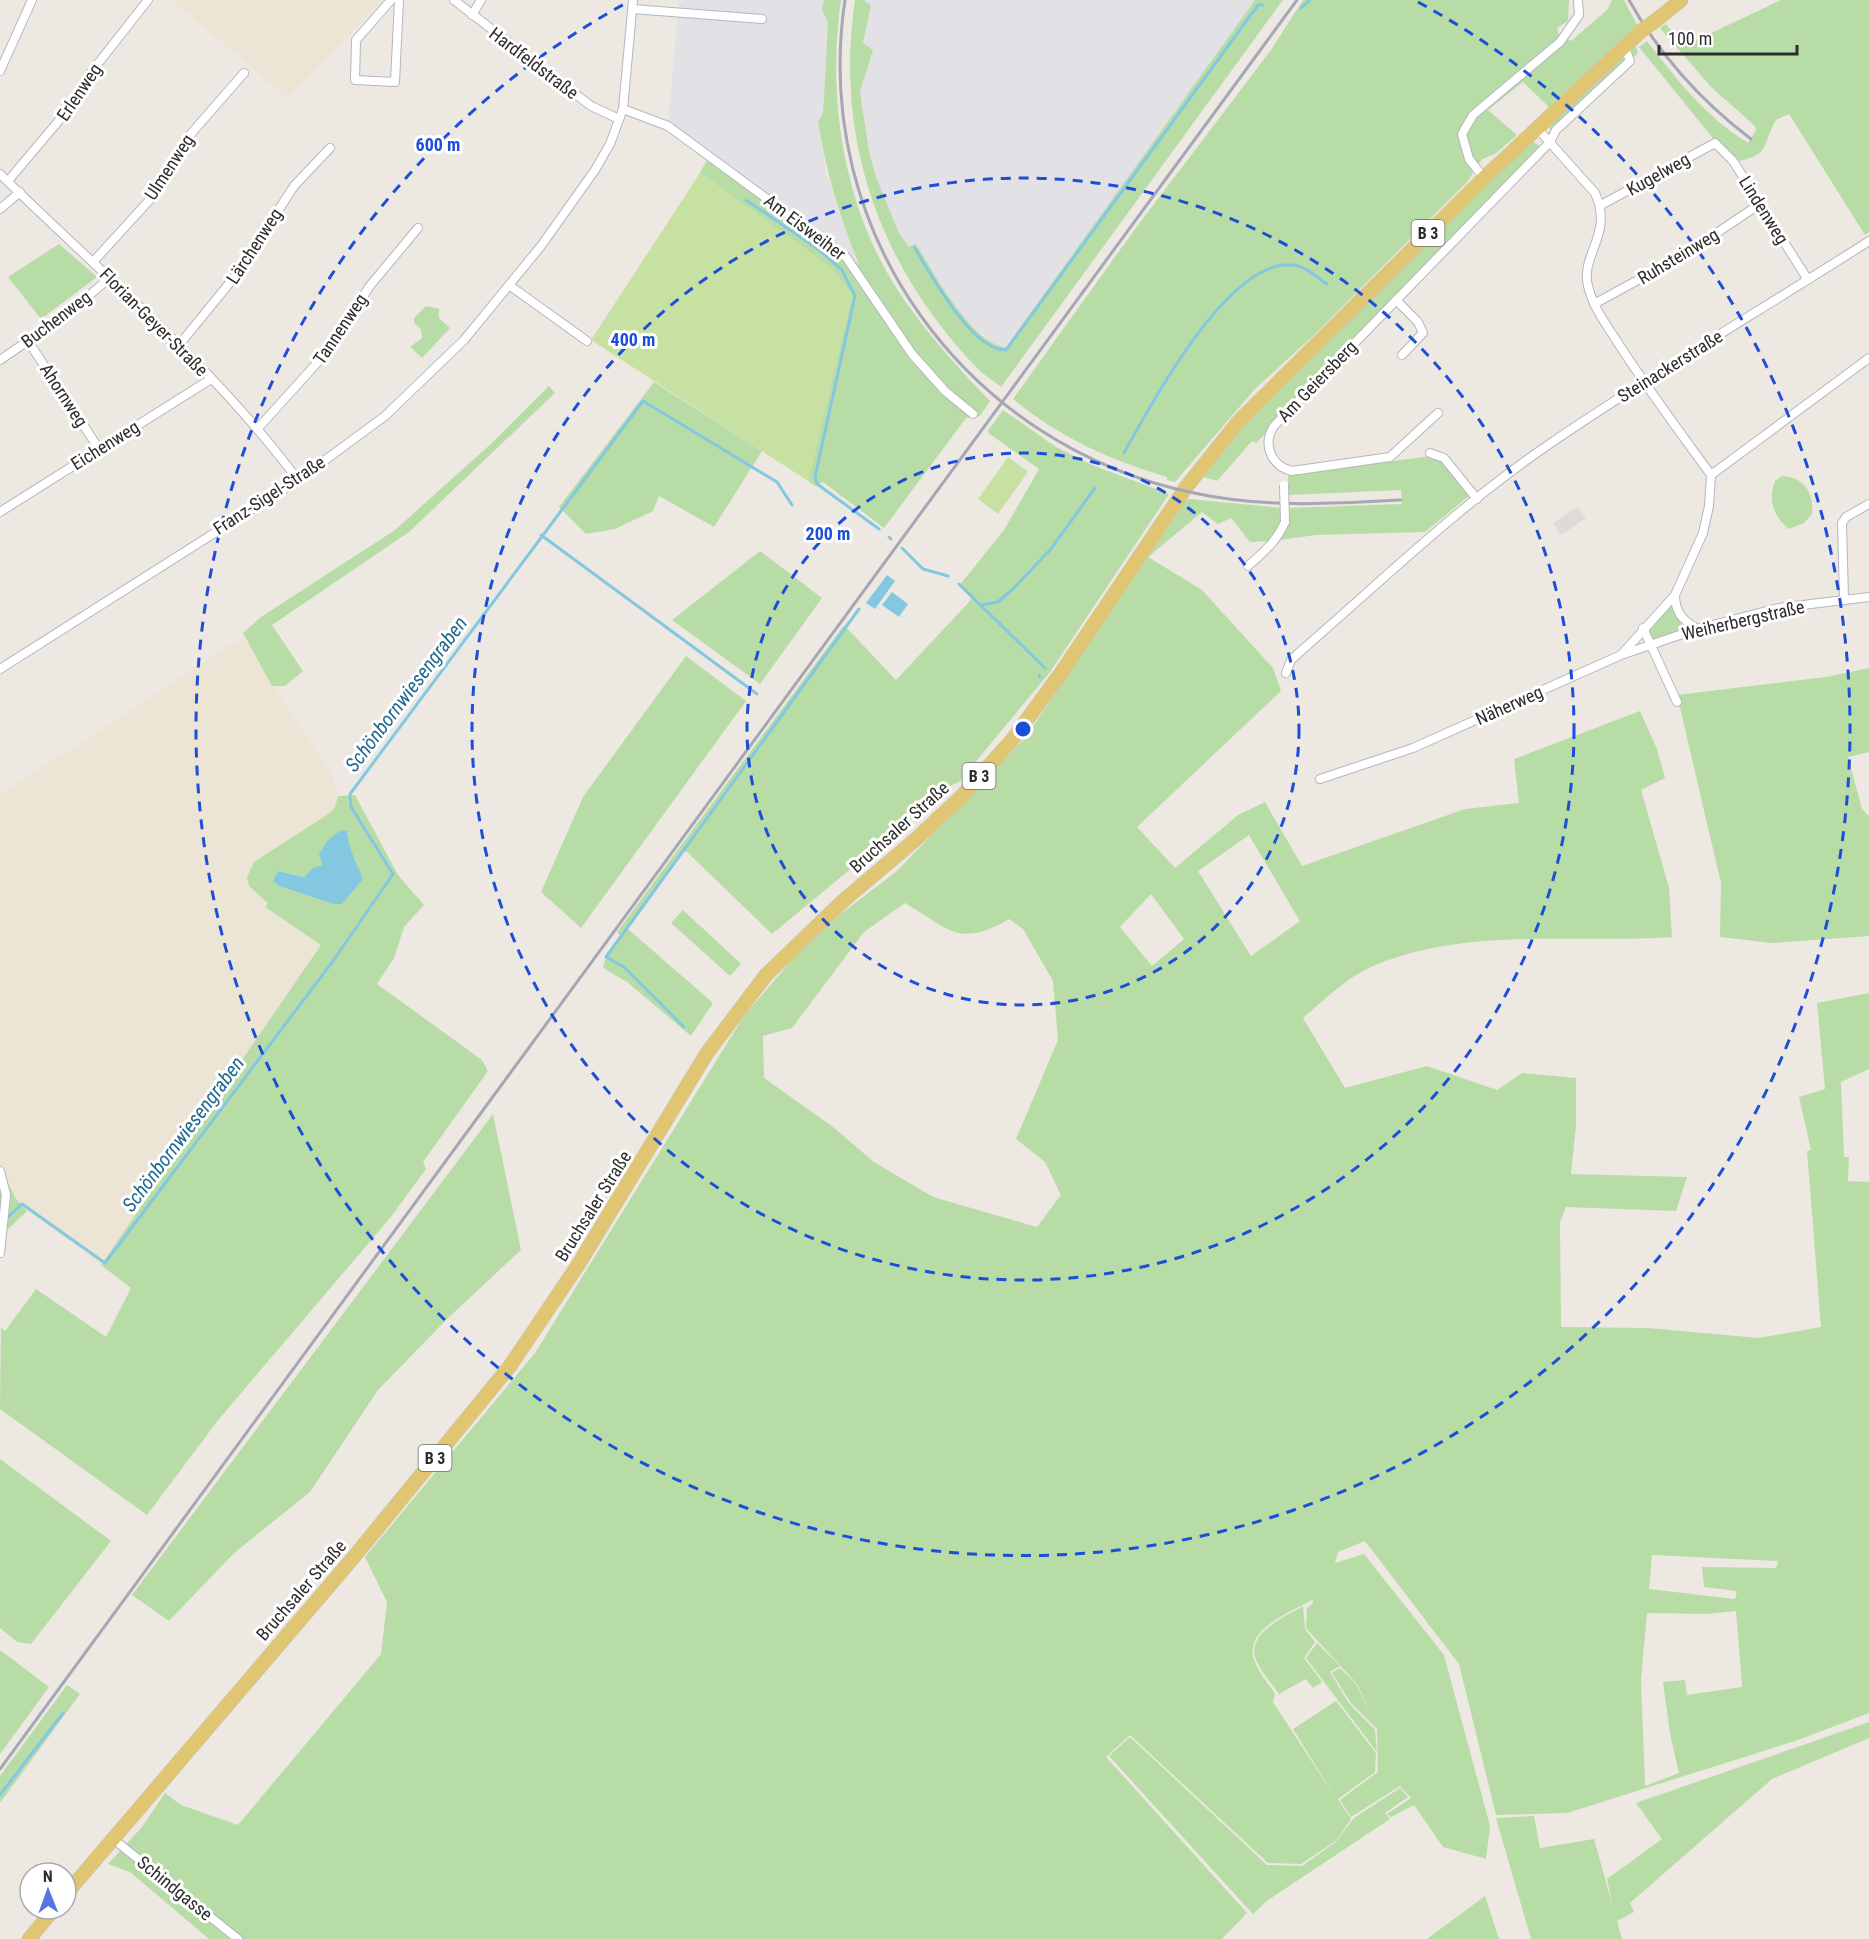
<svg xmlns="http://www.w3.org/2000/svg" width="1869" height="1939" viewBox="0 0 1869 1939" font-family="'Roboto Condensed',sans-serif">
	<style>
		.industrial { fill: #e2e1e6 }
		.education { fill: #ece4d4 }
		.green { fill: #b8dca6; fill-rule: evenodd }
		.pitch { fill: #c7e1a3 }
		.plaza { fill: #dddbd8 }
		.water { fill: #83c8e0 }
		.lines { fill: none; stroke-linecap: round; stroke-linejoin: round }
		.stream { stroke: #83c8e0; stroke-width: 3 }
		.street-casing { stroke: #b5b7bf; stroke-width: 10 }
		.primary-casing { stroke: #c8c8c8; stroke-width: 15 }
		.street { stroke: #fff; stroke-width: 8 }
		.primary { stroke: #e0c673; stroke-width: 14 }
		.rail { stroke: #a5a7b5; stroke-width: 3 }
		.street-bridge-casing { stroke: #b5b7bf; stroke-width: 10; stroke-linecap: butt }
		.primary-bridge-casing { stroke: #c8c8c8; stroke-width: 15; stroke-linecap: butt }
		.street-bridge { stroke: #fff; stroke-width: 8 }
		.primary-bridge { stroke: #e0c673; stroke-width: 14 }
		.ring { fill: none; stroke: #1d4ed8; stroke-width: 3; stroke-dasharray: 10 8 }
		.labels { text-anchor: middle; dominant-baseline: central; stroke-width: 6; stroke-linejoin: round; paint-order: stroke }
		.shield { fill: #fff; stroke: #6c6c6c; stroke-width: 1.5 }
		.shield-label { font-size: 16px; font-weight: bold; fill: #2d2d2d }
		.street-label { font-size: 18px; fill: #2d2d2d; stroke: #fff }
		.water-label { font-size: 20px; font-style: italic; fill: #1f698f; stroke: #fff }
		.centre { fill: #1d4ed8; stroke: #fff; stroke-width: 3 }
		.ring-label { font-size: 18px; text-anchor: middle; font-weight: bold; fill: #1d4ed8; stroke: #fff; stroke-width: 6; stroke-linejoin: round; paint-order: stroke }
	</style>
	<rect width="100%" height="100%" fill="#ede8e2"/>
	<g class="industrial">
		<polygon points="679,0 824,0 822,9 828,23 823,114 818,121 826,172 844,228 860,264 834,250 668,126"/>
		<polygon points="864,0 1255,0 1006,347 996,346 960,314 916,244 909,247 899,233 876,177 869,151 860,92 873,51 863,44 871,7 863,2"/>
	</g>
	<g class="education">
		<polygon points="171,0 383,0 288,98"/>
		<polygon points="243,637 333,777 338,796 335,807 330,813 254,862 247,877 249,886 268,903 265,908 321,945 101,1265 27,1211 16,1199 0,1168 0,795"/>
	</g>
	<g class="green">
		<path d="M824 0H841C826 101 845 216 905 301 930 337 959 369 990 401L980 416 966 418 884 528 823 482 815 486 808 481 852 295 831 268 700 173 708 158 834 250 859 264C839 216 826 172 818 121L823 114 828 23 822 9Z"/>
		<path d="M855 0H864L871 6 863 43 873 50 860 92 869 151 876 177 899 233 909 247 916 244C933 271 972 345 1006 347L1255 0H1283L1001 387C994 381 988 378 980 371 881 270 834 141 855 0Z"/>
		<path d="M1303 0H1569L1568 21 1557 28 1559 35 1571 41 1607 10 1612 0H1624L1637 25 1549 107 1523 82 1488 110 1517 135 1495 154 1482 159 1467 182 1313 336 1254 390 1175 482 1167 480V477C1110 460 1059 437 1013 399L1135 229 1271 50Z"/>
		<path d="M1781 0H1869V232L1865 235 1789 114 1776 120C1762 144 1771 155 1738 161L1716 142 1639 47 1647 41C1677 80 1705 116 1748 143L1756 130 1755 126 1711 87 1660 28 1666 24 1684 46Z"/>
		<polygon points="1635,45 1638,53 1553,130 1550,129 1549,124"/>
		<polygon points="1532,141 1540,146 1256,443 1252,441 1217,481 1200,476 1254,408"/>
		<polygon points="59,244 97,277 41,319 8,277"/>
		<polygon points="426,306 439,309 439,318 450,328 422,358 410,347 422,338 421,329 414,323 414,318"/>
		<polygon points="654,382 762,451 714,527 659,496 653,511 615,529 586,534 559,507"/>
		<polygon points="549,386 555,393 409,532 272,625 303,671 285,686 272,686 243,633 261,617 395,530 493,442"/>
		<polygon points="1003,410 1056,447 1092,465 1169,494 1050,672 959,782 952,785 772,934 687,852 683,852 628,929 713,1003 691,1036 627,982 603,968 605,960 620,936 617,932 844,625 896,680 969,602 971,598 959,586 1004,530 1039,469 987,432"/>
		<polygon points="1431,456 1441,460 1469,496 1425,532 1316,535 1279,540 1288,523 1288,508 1402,504 1401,490 1288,495 1288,475"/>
		<path d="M1782 476C1804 477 1814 493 1812 514L1804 523 1789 529C1773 517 1768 499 1775 481Z"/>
		<path d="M1190 499 1282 508V521L1271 541 1250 542 1231 518 1218 524 1202 512 1148 557 1202 590 1273 668 1281 691 1137 827 1175 868 1238 815 1265 802 1302 866 1465 809 1519 803 1514 759 1640 711 1657 749 1665 778 1641 790 1669 888 1672 937C1572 944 1469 926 1373 966 1347 977 1324 1000 1303 1018L1345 1088 1427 1066 1497 1090 1522 1073 1576 1078V1125L1571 1174 1687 1177 1676 1211 1566 1207 1560 1222 1561 1327 1648 1328 1759 1338 1821 1327 1807 1151 1811 1150 1799 1097 1825 1089 1817 1003 1869 993V1069L1841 1082 1844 1157H1849L1848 1181 1869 1182V1713L1798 1740 1567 1813 1496 1815 1459 1664 1365 1541 1338 1552 1335 1563 1364 1554 1444 1655 1490 1826 1486 1859 1443 1847 1414 1805 1391 1817 1387 1814 1411 1798 1400 1786 1351 1817 1340 1800 1378 1772 1377 1729 1350 1702 1332 1673 1340 1668 1357 1685 1373 1720 1358 1685 1306 1628 1307 1608 1314 1602 1312 1600C1291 1612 1241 1630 1255 1662 1259 1673 1269 1684 1275 1694L1273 1702 1335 1797 1293 1729 1336 1701 1376 1753 1375 1772 1338 1799 1351 1819 1336 1841 1301 1864 1268 1863 1130 1735 1106 1757 1247 1913 1222 1939H209L130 1872 108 1864 142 1827 165 1793 181 1805 238 1825 381 1654 387 1602 365 1557 535 1353 744 1016 796 955 842 913 896 872 1025 738 1186 500ZM1249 835 1300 921 1251 956 1198 871ZM1151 894 1184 939 1152 966 1120 927ZM905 903C950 930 959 948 1009 919L1023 929 1053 981 1058 1040 1016 1139 1045 1162 1061 1195 1037 1227 933 1197 874 1162 833 1127 764 1078 763 1036 792 1028 864 932ZM1652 1555 1777 1561 1778 1562 1776 1568 1702 1567 1704 1587 1737 1591 1735 1599 1649 1589ZM1736 1611 1742 1687 1687 1695 1685 1680 1663 1682 1670 1734 1679 1773 1645 1786 1641 1680 1647 1613 1707 1614Z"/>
		<polygon points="760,551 822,598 760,684 672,620"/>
		<polygon points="1675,595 1675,606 1697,629 1650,643 1643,628"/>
		<polygon points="686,656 746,701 581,928 541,892 583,797"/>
		<polygon points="1869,668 1869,752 1848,757 1862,809 1869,816 1869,936 1772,943 1720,937 1721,883 1677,695 1826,677"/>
		<path d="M355 795 398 875 424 905 404 927 394 958 377 984 482 1060 488 1071 423 1162 426 1169 390 1218 219 1419 147 1515 0 1409 1 1327 5 1331 36 1289 106 1337 131 1288 101 1265 321 945 265 907 268 903 249 886 247 877 254 862 330 813 335 807 338 796ZM349 851 356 861 333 904 279 886 273 881 279 871 304 877Z"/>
		<polygon points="683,910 741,964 730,976 671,923"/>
		<polygon points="493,1114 521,1250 448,1318 378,1390 310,1492 234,1553 169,1621 132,1595"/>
		<polygon points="0,1168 16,1199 27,1211 0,1237"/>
		<polygon points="0,1459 111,1541 31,1644 17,1642 0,1628"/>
		<path d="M1303 1606 1305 1629 1315 1642 1304 1658 1322 1682 1313 1688 1306 1679 1279 1694C1272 1684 1262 1673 1257 1662 1243 1634 1285 1617 1303 1606Z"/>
		<polygon points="1317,1643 1340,1666 1330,1672 1348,1702 1375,1730 1377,1752 1306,1658"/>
		<polygon points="0,1650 49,1687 0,1754"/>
		<polygon points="67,1685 80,1694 0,1803 0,1776"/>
		<polygon points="1869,1722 1869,1738 1772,1779 1630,1903 1634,1912 1617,1921 1622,1939 1531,1939 1496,1818 1534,1816 1540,1848 1594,1839 1613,1907 1607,1879 1662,1839 1636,1803"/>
		<polygon points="1130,1737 1267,1865 1302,1866 1336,1842 1354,1818 1400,1788 1408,1797 1385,1813 1390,1819 1268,1900 1253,1914 1109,1756"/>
		<polygon points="1485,1896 1499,1939 1427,1939"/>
	</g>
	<g class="pitch">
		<polygon points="700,173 831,268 852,295 808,481 591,340"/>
		<polygon points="1008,457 1028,472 998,514 978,499"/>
	</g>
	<polygon class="plaza" points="1578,507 1586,518 1561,535 1553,523"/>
	<g class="water">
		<polygon points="887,575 895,581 875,609 866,603"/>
		<polygon points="892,592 908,604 899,617 882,605"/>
		<path d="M341 830 347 831C349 851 356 861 363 879L342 904H333L279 886 273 881 278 871 304 877 313 868 323 865 319 854 328 840Z"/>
	</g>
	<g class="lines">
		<g class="stream">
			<polyline points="1301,8 1310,0"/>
			<polyline points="746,200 818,249 842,270 855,296 815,477 817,484 879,529"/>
			<path d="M914 247C931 274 972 351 1006 350L1258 5H1263"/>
			<path d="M1124 453C1151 404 1228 260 1291 265 1304 265 1317 277 1327 284"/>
			<polyline points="541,535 757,694"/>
			<polyline points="889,537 891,539"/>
			<polyline points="902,548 923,569 948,576"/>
			<polyline points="959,584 1045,668"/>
			<polyline points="981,605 998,602 1014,588 1050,550 1095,488"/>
			<polyline points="1039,675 1040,677"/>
			<polyline points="684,1027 624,967 606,957 859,609"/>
			<polyline points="7,1218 22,1204 105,1263 333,961 393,874 351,807 350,794 643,401 777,482 792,505"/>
			<polyline points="0,1795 63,1713"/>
		</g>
		<g class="street-casing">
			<g id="street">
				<polyline points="391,0 356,40 355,80 395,82 399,0"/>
				<polyline points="454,0 591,106 619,119"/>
				<polyline points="633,9 762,19"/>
				<polyline points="472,15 481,0"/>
				<polyline points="0,71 32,0"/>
				<polyline points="623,109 668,126 846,257 912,354 945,391 973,414"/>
				<path d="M1537 128 1595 193C1614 234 1580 255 1588 286 1593 307 1606 324 1618 343 1647 388 1679 431 1711 475"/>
				<path d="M0 174C102 274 212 365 298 480"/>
				<polyline points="1484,178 1469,159 1462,134 1473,115 1560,42 1579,15 1578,0"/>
				<polyline points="8,181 72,105 89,75 148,0"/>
				<polyline points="1601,205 1715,143 1733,161 1808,280"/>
				<polyline points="0,209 20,192"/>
				<polyline points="94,261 154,195 189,136 244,73"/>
				<polyline points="509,285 587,341"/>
				<polyline points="1396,300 1418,322 1423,333 1402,355"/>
				<polyline points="1594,304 1682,256 1760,204"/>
				<polyline points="28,341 99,449"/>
				<polyline points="179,345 250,258 265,231 294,186 330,148"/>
				<polyline points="0,360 63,317 111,277"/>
				<path d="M1438 413 1390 457 1292 471C1271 466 1262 444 1274 426L1550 142 1556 130 1630 61 1624 46"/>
				<polyline points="259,427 336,342 369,287 418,228"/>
				<polyline points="1430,453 1444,458 1477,499"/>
				<polyline points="0,512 211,379"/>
				<path d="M1248 566C1264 552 1277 541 1285 522"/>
				<polyline points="1844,600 1842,523 1846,517 1869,504"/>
				<polyline points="1643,628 1677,702"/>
				<path d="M1697 629C1683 620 1675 613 1675 595L1703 533 1709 506 1711 475 1869 358"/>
				<polyline points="1624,654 1697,629 1778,608 1869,597"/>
				<polyline points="0,669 298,480 385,416 464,340 541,246 595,170 610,144 623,109 633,0"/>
				<path d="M1286 673 1291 660 1303 649C1384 579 1462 503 1551 443 1655 372 1763 309 1869 241"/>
				<polyline points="1320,779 1413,748 1621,655 1675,595"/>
				<polyline points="0,1171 6,1195 0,1253"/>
				<polyline points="112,1838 238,1939"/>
			</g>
		</g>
		<g class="primary-casing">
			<g id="primary">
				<polyline points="1659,18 1681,0"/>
				<polyline points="66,1894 353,1558 510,1366 578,1265 707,1053 766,975 843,901 915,840 961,797 1012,740 1061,673 1187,486 1239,421 1484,178 1640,32"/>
				<polyline points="29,1939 54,1909"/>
			</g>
		</g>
		<use href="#street" class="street"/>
		<use href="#primary" class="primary"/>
		<g class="rail">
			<path d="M845 0C810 232 966 446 1194 493 1263 508 1331 504 1401 500"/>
			<path d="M1629 0C1660 56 1701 101 1751 139"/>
			<polyline points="0,1769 1297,0"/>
		</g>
		<g class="street-bridge-casing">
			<polyline id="street-bridge" points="1284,485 1285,522"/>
		</g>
		<g class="primary-bridge-casing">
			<polyline id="primary-bridge" points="1640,32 1659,18"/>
		</g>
		<use href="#street-bridge" class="street-bridge"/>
		<use href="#primary-bridge" class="primary-bridge"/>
	</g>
	<g class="ring">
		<circle cx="1023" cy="729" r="276"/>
		<circle cx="1023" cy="729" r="551"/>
		<path d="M1418 2A827 827 0 1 1 628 2"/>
	</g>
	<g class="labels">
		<g class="shield">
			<rect x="1411.5" y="220" width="33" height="26" rx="4.5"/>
			<rect x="962.5" y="763" width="33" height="26" rx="4.5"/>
			<rect x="418.5" y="1445" width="33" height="26" rx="4.5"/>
		</g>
		<g class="shield-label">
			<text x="1428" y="233">B 3</text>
			<text x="979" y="776">B 3</text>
			<text x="435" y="1458">B 3</text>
		</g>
		<g class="street-label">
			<text transform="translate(534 63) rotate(37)">Hardfeldstraße</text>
			<text transform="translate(79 92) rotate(-56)">Erlenweg</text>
			<text transform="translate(169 167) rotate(-57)">Ulmenweg</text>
			<text transform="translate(1658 174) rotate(-29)">Kugelweg</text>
			<text transform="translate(1764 210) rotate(58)">Lindenweg</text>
			<text transform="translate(805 227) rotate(37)">Am Eisweiher</text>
			<text transform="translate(254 246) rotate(-57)">Lärchenweg</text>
			<text transform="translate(1678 256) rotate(-31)">Ruhsteinweg</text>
			<text transform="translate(56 319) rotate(-37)">Buchenweg</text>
			<text transform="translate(154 322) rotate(45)">Florian-Geyer-Straße</text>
			<text transform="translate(340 329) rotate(-56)">Tannenweg</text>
			<text transform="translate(1670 366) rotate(-32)">Steinackerstraße</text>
			<text transform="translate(1317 381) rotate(-46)">Am Geiersberg</text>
			<text transform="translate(64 395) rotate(57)">Ahornweg</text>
			<text transform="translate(105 445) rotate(-32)">Eichenweg</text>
			<text transform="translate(269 495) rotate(-33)">Franz-Sigel-Straße</text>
			<text transform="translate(1743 620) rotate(-13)">Weiherbergstraße</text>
			<text transform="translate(1509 705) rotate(-24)">Näherweg</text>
			<text transform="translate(899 827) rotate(-42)">Bruchsaler Straße</text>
			<text transform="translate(593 1206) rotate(-58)">Bruchsaler Straße</text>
			<text transform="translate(301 1590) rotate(-49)">Bruchsaler Straße</text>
			<text transform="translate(175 1888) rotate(39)">Schindgasse</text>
		</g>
		<g class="water-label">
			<text transform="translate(406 694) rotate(-53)">Schönbornwiesengraben</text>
			<text transform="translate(183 1134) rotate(-53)">Schönbornwiesengraben</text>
		</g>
	</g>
	<circle cx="1023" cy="729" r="9" class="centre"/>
	<g class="ring-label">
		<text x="438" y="151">600 m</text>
		<text x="633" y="346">400 m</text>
		<text x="828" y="540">200 m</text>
	</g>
	<g transform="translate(48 1891) rotate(359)"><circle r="28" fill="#ffffff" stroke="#ababab" stroke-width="1.5"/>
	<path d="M0-4.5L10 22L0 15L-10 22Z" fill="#5773e4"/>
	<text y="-9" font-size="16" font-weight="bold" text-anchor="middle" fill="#2d2d2d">N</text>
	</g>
	<path d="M1659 45v9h138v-9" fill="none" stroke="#2d2d2d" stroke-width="3"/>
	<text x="1668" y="45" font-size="18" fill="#2d2d2d" stroke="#ffffff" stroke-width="4.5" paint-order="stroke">100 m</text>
</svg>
